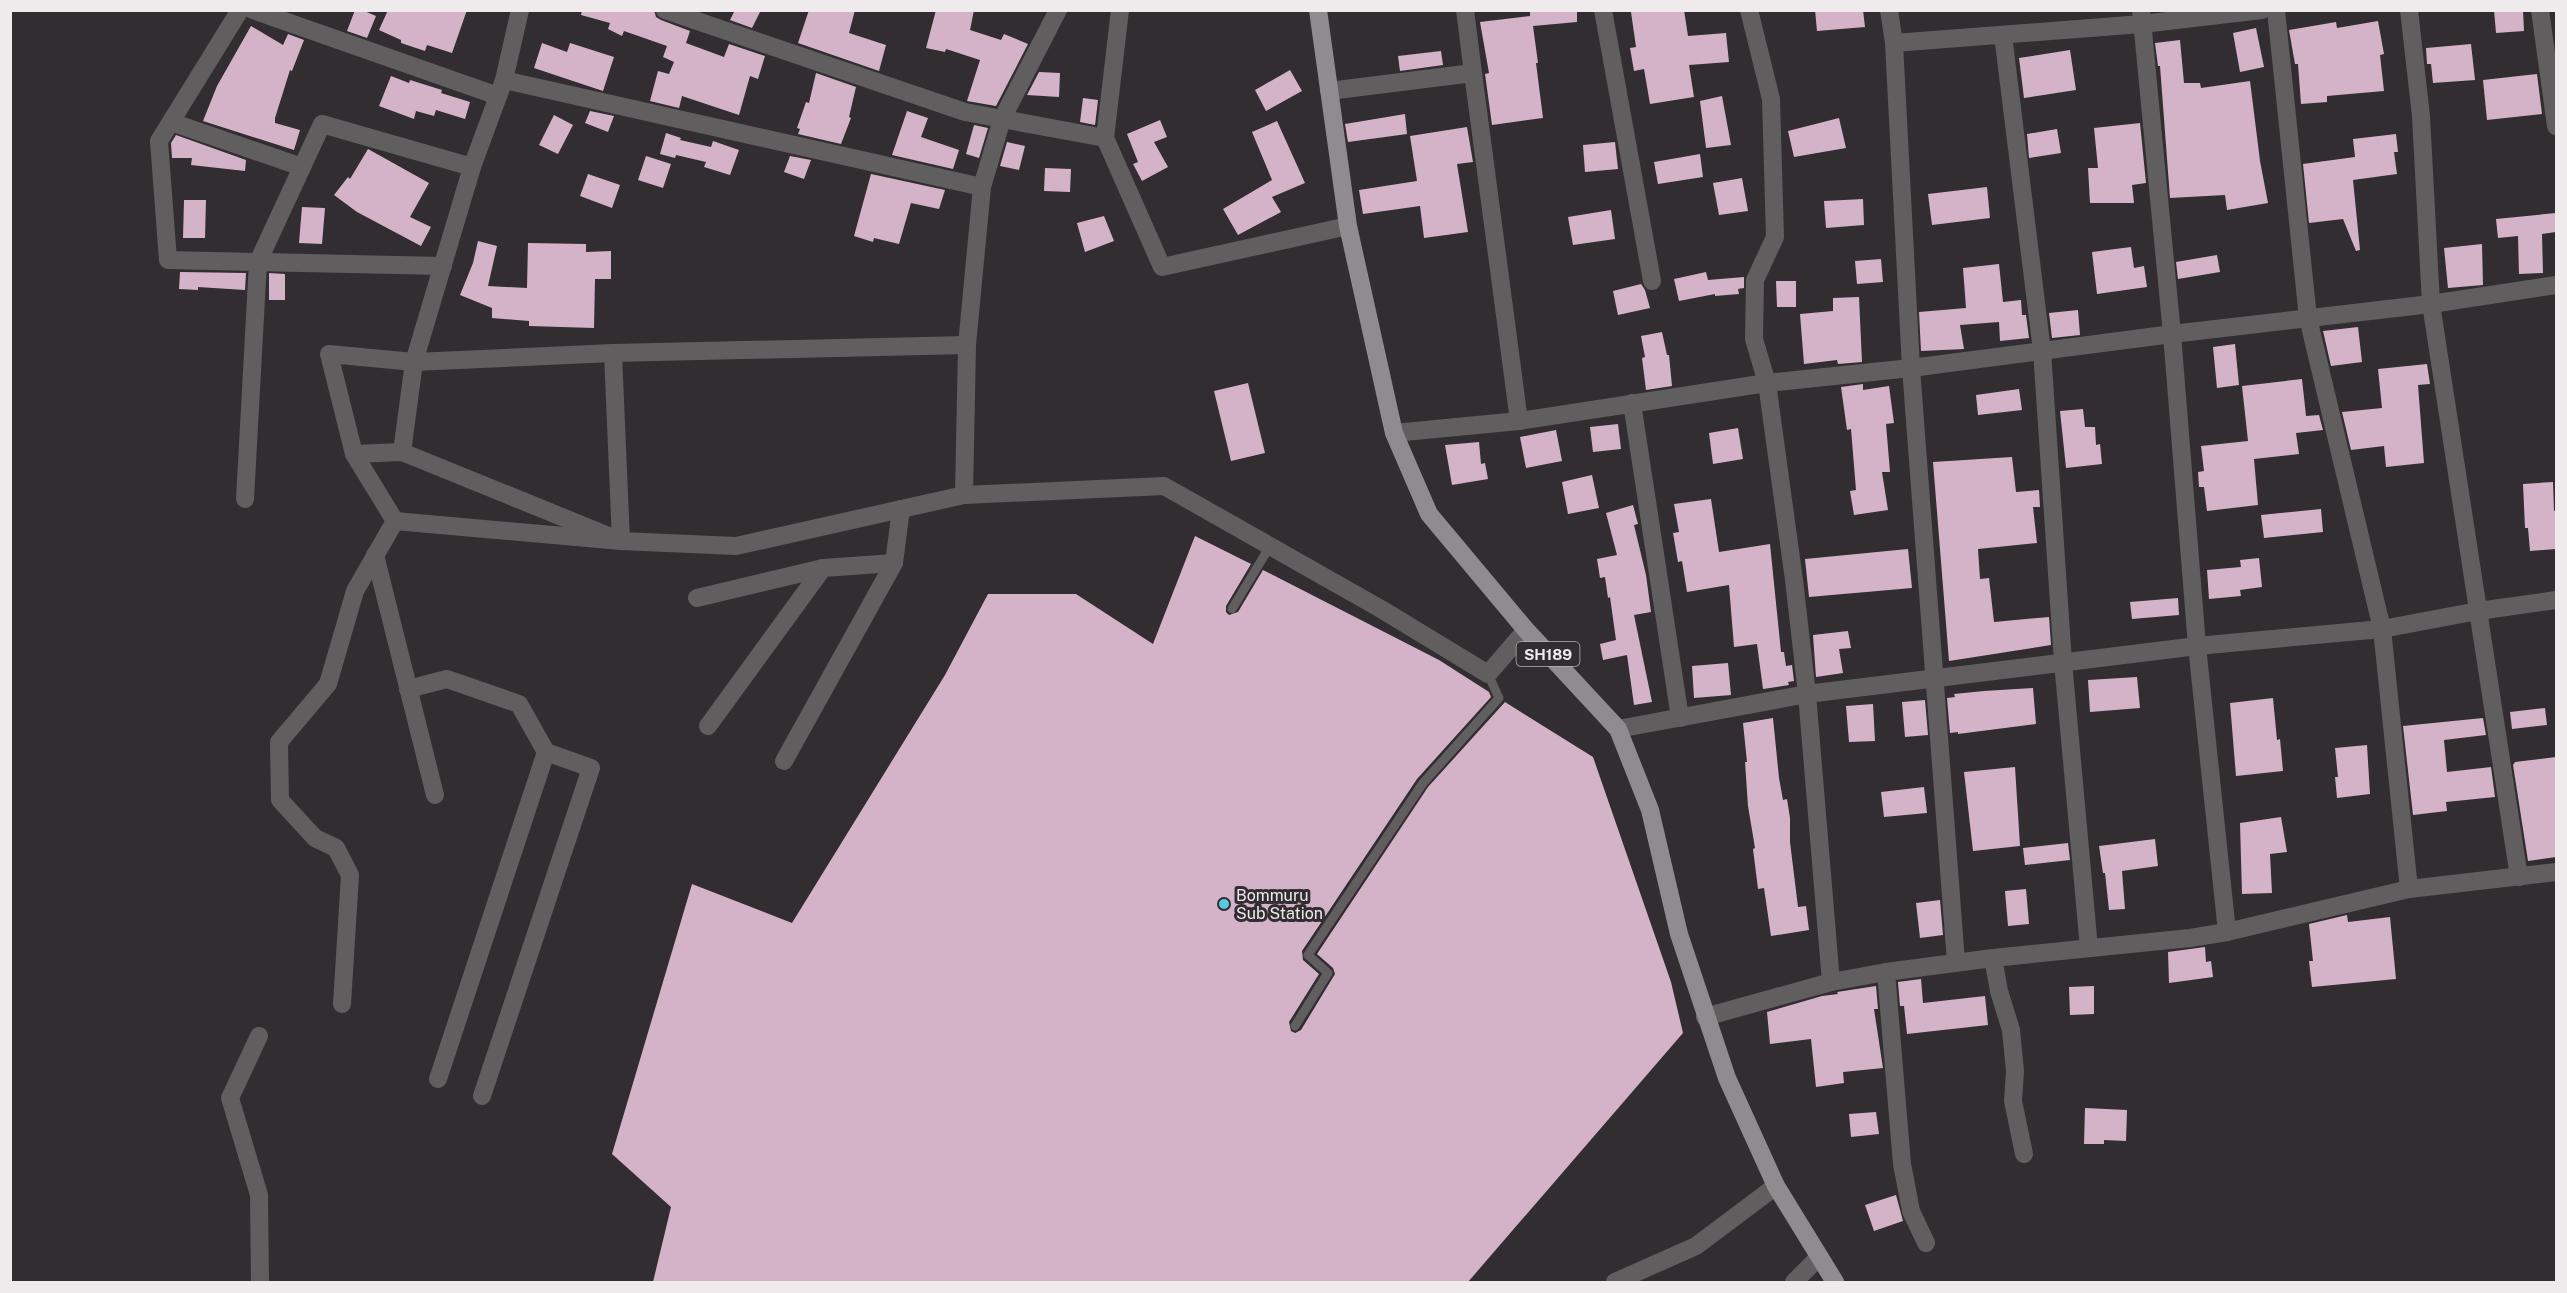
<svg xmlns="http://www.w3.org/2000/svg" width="2567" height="1293" viewBox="0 0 2567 1293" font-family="'Public Sans',sans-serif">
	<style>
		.building { fill: #d4b3c8 }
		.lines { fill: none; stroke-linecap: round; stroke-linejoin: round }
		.lane { stroke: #605e5f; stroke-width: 9 }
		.street { stroke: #605e5f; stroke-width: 18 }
		.primary { stroke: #908b8e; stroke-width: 18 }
		.poi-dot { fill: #57c9e2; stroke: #322d30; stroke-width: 2 }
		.labels { text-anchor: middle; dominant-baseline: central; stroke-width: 6; stroke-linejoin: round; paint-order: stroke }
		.shield { fill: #322d30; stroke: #b6b2b4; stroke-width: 1.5 }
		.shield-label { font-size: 15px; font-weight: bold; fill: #efebed }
		.poi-label { font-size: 16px; fill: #efebed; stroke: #322d30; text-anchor: start }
	</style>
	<rect width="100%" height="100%" fill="#322d30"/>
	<g class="building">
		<polygon points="355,10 362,10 376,16 367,38 347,31"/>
		<polygon points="388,10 467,10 452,53 427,45 425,51 401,43 401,40 379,30"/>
		<polygon points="582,10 654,10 656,17 661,20 690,31 686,43 724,57 729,44 765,56 758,79 750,76 739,115 682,96 679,108 650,101 658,71 669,74 674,62 663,57 667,46 624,31 622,36 608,29 610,23 581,15"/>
		<polygon points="735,10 761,10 752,28 730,20"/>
		<polygon points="809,10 855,10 849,33 886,45 879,71 798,43"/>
		<polygon points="936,10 974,10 970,30 1001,40 1004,34 1028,44 996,106 967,101 980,60 946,49 945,52 926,48"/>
		<polygon points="1530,10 1577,10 1577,22 1533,26 1538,63 1536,63 1543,118 1492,125 1485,74 1489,73 1480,22 1530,16"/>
		<polygon points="1641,10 1684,10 1688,36 1726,33 1729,62 1689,65 1694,97 1650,104 1644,69 1634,71 1630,48 1636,47 1631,12"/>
		<polygon points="1815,10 1863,10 1865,27 1817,31"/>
		<polygon points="2494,10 2523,10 2524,31 2496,33"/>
		<polygon points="2378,21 2384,54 2380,55 2384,91 2327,96 2327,102 2301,104 2298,64 2295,64 2289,30 2336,22 2337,28"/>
		<polygon points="251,26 283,45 288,34 304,40 292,71 290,70 275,118 275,123 300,130 294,150 203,121 217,86"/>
		<polygon points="2256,28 2264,67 2240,72 2233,33"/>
		<polygon points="2180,40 2184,83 2200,83 2201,88 2250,81 2260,161 2268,203 2227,210 2225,195 2170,198 2160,66 2158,66 2155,43"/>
		<polygon points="542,43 567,52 570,43 614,57 603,91 534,68"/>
		<polygon points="2471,44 2475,80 2433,83 2431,64 2427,64 2426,48"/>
		<polygon points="2070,50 2076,90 2024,98 2019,58"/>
		<polygon points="1441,51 1443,65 1400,71 1398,56"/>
		<polygon points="1290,70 1302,91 1266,111 1255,90"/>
		<polygon points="1039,72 1060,73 1059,97 1027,95"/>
		<polygon points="816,73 856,87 849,117 851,118 841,144 798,134 800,129 797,128 806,102 809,103"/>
		<polygon points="2537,74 2542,114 2487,120 2483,80"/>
		<polygon points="391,76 409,83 410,80 442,90 441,93 470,102 465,119 436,110 434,116 416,111 414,119 379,106"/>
		<polygon points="1722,96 1731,145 1706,148 1700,101"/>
		<polygon points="1083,98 1098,100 1095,125 1080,122"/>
		<polygon points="590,111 614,116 608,132 585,123"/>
		<polygon points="907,111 928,118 921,137 959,150 953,169 892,155"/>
		<polygon points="1405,114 1407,134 1348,142 1345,124"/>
		<polygon points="554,115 573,125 558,154 539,145"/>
		<polygon points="1839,118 1846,148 1794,157 1788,131"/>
		<polygon points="1160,120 1167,137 1154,142 1168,167 1142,181 1133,164 1138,162 1127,134"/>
		<polygon points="1277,121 1305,183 1272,197 1281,212 1238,235 1223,209 1272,180 1252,132"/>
		<polygon points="2140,123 2146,183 2132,185 2134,203 2090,203 2088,168 2098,168 2094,128"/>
		<polygon points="974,125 988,128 979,158 966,154"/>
		<polygon points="1467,127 1473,162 1457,164 1468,232 1424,238 1420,206 1363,214 1359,190 1417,181 1410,136"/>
		<polygon points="2057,129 2061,153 2029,158 2027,134"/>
		<polygon points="666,133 681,138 680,140 711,147 713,141 739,150 730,175 704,167 706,162 676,155 675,158 660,154"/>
		<polygon points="2396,134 2398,152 2394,152 2397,174 2353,180 2360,250 2356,251 2343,219 2309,223 2303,164 2355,157 2353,139"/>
		<polygon points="176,135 246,160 245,171 191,165 192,158 172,158 171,143"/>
		<polygon points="1007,142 1025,146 1019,170 1000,166"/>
		<polygon points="1615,142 1618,169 1585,172 1583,145"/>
		<polygon points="368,149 429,183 410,217 431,227 421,246 357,212 334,195 348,177 350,179"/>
		<polygon points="1700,154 1703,177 1658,184 1654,162"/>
		<polygon points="646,156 671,164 663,188 638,180"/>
		<polygon points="790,156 811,160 804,179 784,172"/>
		<polygon points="1045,168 1071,169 1070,192 1044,191"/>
		<polygon points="588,174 620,185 612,208 580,196"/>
		<polygon points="871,174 945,190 939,209 911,203 899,244 874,238 873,242 854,236"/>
		<polygon points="1742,178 1748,211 1719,215 1713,183"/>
		<polygon points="1987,187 1990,218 1932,225 1928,194"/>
		<polygon points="1863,199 1864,225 1826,228 1824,201"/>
		<polygon points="184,200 206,200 205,238 183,238"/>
		<polygon points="302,207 325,208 322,244 299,243"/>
		<polygon points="1611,210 1615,239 1573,245 1568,217"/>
		<polygon points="2556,213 2556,232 2542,234 2543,273 2519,274 2518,236 2498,238 2496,219"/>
		<polygon points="1104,216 1114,241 1085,252 1077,223"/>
		<polygon points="478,241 497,246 488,286 527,288 528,243 586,244 586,252 611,251 611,279 595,279 594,328 529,326 529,321 492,318 492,308 460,295 473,263"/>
		<polygon points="2482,244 2483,285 2448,288 2444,248"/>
		<polygon points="2131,247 2134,268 2144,266 2147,287 2097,294 2092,252"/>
		<polygon points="2217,255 2220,272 2178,279 2176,262"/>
		<polygon points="1881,259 1883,282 1857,284 1855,261"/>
		<polygon points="1999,264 2003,302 2021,300 2022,315 2026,315 2029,338 2000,341 1999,322 1960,325 1964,349 1921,351 1919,312 1966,308 1963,268"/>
		<polygon points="180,272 246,273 245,290 198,287 198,290 179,289"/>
		<polygon points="1706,272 1708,280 1744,277 1744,288 1738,289 1739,294 1715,296 1715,294 1679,301 1674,279"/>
		<polygon points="269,273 285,274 285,300 269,300"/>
		<polygon points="1776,281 1796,281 1796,307 1777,307"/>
		<polygon points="1641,284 1645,290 1650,308 1618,315 1613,291"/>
		<polygon points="1859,297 1862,362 1838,364 1837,360 1804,364 1800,314 1833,311 1833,298"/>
		<polygon points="2078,310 2080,335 2052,338 2049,313"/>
		<polygon points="2358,327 2362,362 2331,366 2323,331"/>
		<polygon points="1662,332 1667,355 1669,355 1672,386 1646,390 1642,358 1645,357 1641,336"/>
		<polygon points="2235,344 2239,385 2217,388 2213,347"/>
		<polygon points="2427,364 2430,384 2418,385 2424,463 2386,467 2384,446 2351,450 2342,412 2382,408 2378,369"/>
		<polygon points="2302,379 2306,416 2319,415 2323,430 2296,433 2299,454 2254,459 2258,505 2207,511 2204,487 2199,487 2198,472 2204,471 2201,446 2248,441 2242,386"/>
		<polygon points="1248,383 1265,453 1231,461 1214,391"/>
		<polygon points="1863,384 1863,390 1889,386 1894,423 1886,424 1890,472 1882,472 1888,510 1854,515 1850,491 1856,490 1851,429 1847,430 1841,387"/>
		<polygon points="2019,389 2022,410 1978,415 1976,395"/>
		<polygon points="2083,409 2085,427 2095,427 2096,445 2100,444 2102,464 2066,468 2060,411"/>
		<polygon points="1618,424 1621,449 1593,452 1590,427"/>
		<polygon points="1738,428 1743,459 1713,464 1709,433"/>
		<polygon points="1556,430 1562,461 1526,468 1520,437"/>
		<polygon points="1479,442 1481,464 1485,463 1488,479 1452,485 1445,445"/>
		<polygon points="2012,457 2016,492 2039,490 2040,507 2033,507 2037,543 1978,549 1980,579 1989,578 1994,622 2049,617 2051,645 1949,661 1933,462"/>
		<polygon points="1592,475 1599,508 1568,514 1562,482"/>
		<polygon points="2553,482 2554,511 2556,510 2556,549 2530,551 2528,528 2525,528 2523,484"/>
		<polygon points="1711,499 1719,552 1770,544 1781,652 1784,652 1786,666 1792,665 1794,681 1788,682 1789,685 1763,689 1757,644 1734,647 1729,585 1687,592 1682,561 1678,562 1673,533 1679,532 1674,504"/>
		<polygon points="1633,505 1638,524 1634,525 1646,575 1651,612 1634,615 1652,702 1634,705 1627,655 1603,660 1600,644 1616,640 1610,597 1608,598 1605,577 1600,578 1597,559 1617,555 1606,513"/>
		<polygon points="2321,509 2323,532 2264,538 2261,515"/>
		<polygon points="1195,536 1251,564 1226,606 1226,612 1229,615 1238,612 1263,570 1439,660 1489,692 1491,697 1417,779 1302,951 1303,960 1319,974 1289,1022 1291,1031 1295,1033 1301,1030 1335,974 1333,968 1317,954 1428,787 1505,702 1593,757 1671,982 1683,1033 1468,1282 653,1282 671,1207 612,1154 692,884 792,923 945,675 988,594 1076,594 1153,644"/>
		<polygon points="1908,549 1912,588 1809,597 1805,559"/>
		<polygon points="2259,558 2262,587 2240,590 2241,596 2209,599 2207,570 2241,567 2240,560"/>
		<polygon points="2178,598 2179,615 2132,619 2130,602"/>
		<polygon points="1848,631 1851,648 1839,649 1843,673 1816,677 1813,635"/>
		<polygon points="1728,663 1731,695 1694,698 1692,666"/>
		<polygon points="2137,677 2140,708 2090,712 2088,680"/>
		<polygon points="2033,688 2036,724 1958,734 1958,732 1950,733 1947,698 1955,697 1954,694 1984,691"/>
		<polygon points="2273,698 2277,740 2280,739 2283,771 2236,776 2230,703"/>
		<polygon points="1925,700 1928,735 1905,737 1902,702"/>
		<polygon points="1873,704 1875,741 1849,742 1846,706"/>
		<polygon points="2545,708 2547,725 2512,729 2510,712"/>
		<polygon points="1773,718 1779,778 1783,800 1787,799 1790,818 1790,842 1798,907 1806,906 1809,930 1771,936 1764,888 1758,889 1753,849 1755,848 1748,806 1745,762 1747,762 1743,723"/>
		<polygon points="2483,718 2486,735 2444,740 2447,772 2491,767 2495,797 2446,802 2447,811 2413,815 2403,726"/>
		<polygon points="2367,745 2370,794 2337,798 2335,777 2338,777 2335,748"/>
		<polygon points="2556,757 2556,857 2528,861 2513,765 2515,762"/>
		<polygon points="2015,767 2020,846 1973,851 1964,772"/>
		<polygon points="1924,787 1927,813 1884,817 1881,792"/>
		<polygon points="2281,817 2287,852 2270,854 2272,893 2242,894 2240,823"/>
		<polygon points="2155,839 2158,866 2122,871 2125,909 2109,910 2105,873 2103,873 2099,846"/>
		<polygon points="2068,843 2070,860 2025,865 2023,848"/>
		<polygon points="2026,889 2029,924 2008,926 2005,891"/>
		<polygon points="1940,900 1943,935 1920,938 1916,903"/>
		<polygon points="2347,915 2348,922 2390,917 2396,979 2312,987 2309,961 2313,961 2309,924"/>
		<polygon points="2205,947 2206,962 2211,961 2213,977 2169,983 2168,952"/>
		<polygon points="1921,979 1923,1003 1985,996 1988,1025 1907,1034 1904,1006 1900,1006 1898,982"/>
		<polygon points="1876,986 1878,1009 1874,1009 1883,1068 1843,1072 1844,1083 1816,1087 1811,1039 1770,1044 1767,1012 1822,996 1838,994 1837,992"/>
		<polygon points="2094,986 2094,1014 2070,1015 2069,987"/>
		<polygon points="2085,1108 2127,1110 2126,1141 2104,1140 2104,1144 2084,1144"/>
		<polygon points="1876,1112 1879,1134 1851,1137 1849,1114"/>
		<polygon points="1896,1195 1903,1221 1874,1231 1865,1205"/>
	</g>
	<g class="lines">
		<g class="lane">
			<polyline points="1232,609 1270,546"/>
			<polyline points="1295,1026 1328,973 1308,955 1423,783 1499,698 1488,674"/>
		</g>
		<g class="street">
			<polyline points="240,10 159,141 168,260 443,266"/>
			<polyline points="253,10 498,96"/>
			<polyline points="665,10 965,112 1105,138"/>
			<polyline points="1120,10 1105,138 1162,267 1348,226"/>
			<polyline points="1603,10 1652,281"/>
			<polyline points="1749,10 1771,99 1775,237 1755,280 1754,339 1767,383 1794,580 1807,694 1831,982"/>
			<polyline points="1889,10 1894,43 1911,368 1956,962"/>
			<polyline points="2141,10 2172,334 2197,646 2227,932"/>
			<polyline points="2276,10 2308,318 2382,629 2409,889"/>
			<polyline points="2409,10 2421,116 2431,304 2519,877"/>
			<polyline points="2540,10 2556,126"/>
			<polyline points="2003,35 2042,351 2063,662 2089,948"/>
			<polyline points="1894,43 2142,24 2262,10"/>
			<polyline points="1473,73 1519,421"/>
			<polyline points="504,80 982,187 967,345 964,495"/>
			<polyline points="1329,91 1473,73 1465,10"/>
			<polyline points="171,122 302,167"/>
			<polyline points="982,187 1002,119 1058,10"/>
			<polyline points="1632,403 1680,718"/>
			<polyline points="1394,433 1519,421 1767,383 1911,368 2172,334 2431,304 2556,285"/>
			<polyline points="402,452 414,362 472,167 504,80 520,10"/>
			<polyline points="354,454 402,452 621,541 613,353"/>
			<polyline points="245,499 258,262 322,124 472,167"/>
			<polyline points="395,521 354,454 329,354 414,362 613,353 967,345"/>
			<polyline points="375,555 435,795"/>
			<polyline points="697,598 823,568 894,563"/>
			<polyline points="408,689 447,679 519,704 546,752 438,1079"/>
			<polyline points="708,726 823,568"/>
			<polyline points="1618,729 1807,694 2197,646 2382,629 2478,611 2556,600"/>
			<polyline points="784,761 894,563 901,509"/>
			<polyline points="1993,958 1999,991 2011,1030 2015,1071 2013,1101 2024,1154"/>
			<polyline points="1886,972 1902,1164 1911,1211 1926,1243"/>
			<polyline points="342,1004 350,875 336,848 315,838 280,800 279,742 328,684 355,591 395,521 621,541 736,546 964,495 1164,486 1381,609 1488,674 1526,630"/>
			<polyline points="1705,1017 1831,982 1886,972 1993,958 2190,938 2227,932 2409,889 2556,872"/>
			<polyline points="259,1036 230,1098 259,1195 260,1282"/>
			<polyline points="482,1096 591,768 546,752"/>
			<polyline points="1615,1282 1696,1246 1776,1186"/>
			<polyline points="1794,1282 1818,1258"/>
		</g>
		<polyline class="primary" points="1318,10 1348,226 1394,433 1429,514 1526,630 1618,729 1650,810 1679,934 1727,1078 1776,1186 1835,1282"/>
	</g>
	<circle class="poi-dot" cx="1224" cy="904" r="6"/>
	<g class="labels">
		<rect class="shield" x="1516.5" y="642" width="63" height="24" rx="4.5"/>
		<g class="shield-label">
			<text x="1548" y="654">SH189</text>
		</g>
		<g class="poi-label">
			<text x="1236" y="895">Bommuru<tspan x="1236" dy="18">Sub Station</tspan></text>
		</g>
	</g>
	<rect width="2567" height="1293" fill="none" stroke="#efebed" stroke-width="24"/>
</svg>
